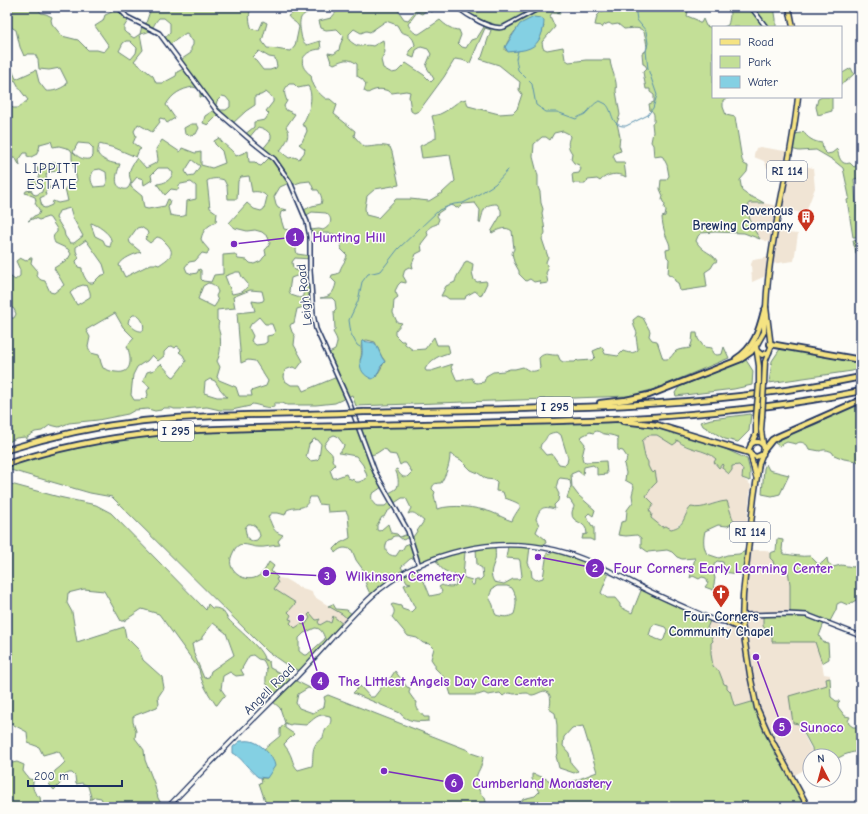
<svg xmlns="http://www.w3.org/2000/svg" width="868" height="814" viewBox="0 0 868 814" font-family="'Comic Neue',sans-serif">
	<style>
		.built { fill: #f0e4d4 }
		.green { fill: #c3df97; stroke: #6f877a; fill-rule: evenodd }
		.water { fill: #84d0e3; stroke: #5a90ae }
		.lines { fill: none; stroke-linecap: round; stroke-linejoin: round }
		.stream { stroke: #5a90ae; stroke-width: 1 }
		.tertiary-casing { stroke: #1b2f5e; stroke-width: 6 }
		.secondary-casing { stroke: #1b2f5e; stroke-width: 6 }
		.primary-casing { stroke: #1b2f5e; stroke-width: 7 }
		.motorway-casing { stroke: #1b2f5e; stroke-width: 8 }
		.tertiary { stroke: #fdfcf7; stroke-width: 3 }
		.secondary { stroke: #fdfcf7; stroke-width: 3.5 }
		.primary { stroke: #f5e382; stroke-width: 4 }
		.motorway { stroke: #f5e382; stroke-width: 4.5 }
		.primary-bridge-casing { stroke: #1b2f5e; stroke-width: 7; stroke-linecap: butt }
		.motorway-bridge-casing { stroke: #1b2f5e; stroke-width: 8; stroke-linecap: butt }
		.primary-bridge { stroke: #f5e382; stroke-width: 4 }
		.motorway-bridge { stroke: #f5e382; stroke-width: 4.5 }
		.labels { text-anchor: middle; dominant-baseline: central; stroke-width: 3; stroke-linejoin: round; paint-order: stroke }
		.shield { fill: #fdfcf7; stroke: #5f6c8c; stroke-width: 1 }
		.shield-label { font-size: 12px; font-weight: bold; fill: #1b2f5e }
		.poi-label { font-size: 13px; font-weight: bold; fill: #1b2f5e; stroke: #fdfcf7; text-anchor: end }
		.street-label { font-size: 13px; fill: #1b2f5e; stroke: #fdfcf7 }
		.neighbourhood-label { font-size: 14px; letter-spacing: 1px; fill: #1b2f5e; stroke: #fdfcf7 }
		.leader { fill: none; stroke: #7b2cbf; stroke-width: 1.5 }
		.callout-dot { fill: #7b2cbf; stroke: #fdfcf7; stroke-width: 1.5 }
		.mark-label { font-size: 12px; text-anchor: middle; font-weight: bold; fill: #fff }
		.callout-label { font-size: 14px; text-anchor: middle; font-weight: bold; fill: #7b2cbf; stroke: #fdfcf7; stroke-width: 3; stroke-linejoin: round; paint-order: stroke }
	</style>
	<rect width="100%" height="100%" fill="#fdfcf7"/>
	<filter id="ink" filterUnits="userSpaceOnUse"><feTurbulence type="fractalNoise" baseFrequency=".025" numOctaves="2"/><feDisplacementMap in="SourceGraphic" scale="8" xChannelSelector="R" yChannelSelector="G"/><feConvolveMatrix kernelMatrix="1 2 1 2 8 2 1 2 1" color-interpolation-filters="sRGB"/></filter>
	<g filter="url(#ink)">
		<g class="built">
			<polygon points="760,147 791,152 789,162 813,168 815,188 805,214 781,208 775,232 798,234 794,261 770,264 768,275 752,282 751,264 753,260 770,257 772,243 760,239 754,230 748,217 749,203 753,202 761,204 763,203 778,206 786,170 767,168 764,161 754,157 754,154 756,148"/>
			<polygon points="649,435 657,435 673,445 677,442 677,440 684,446 699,450 713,455 724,465 724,469 728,474 732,470 732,466 739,465 743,469 742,478 751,485 745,540 734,523 727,505 717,502 709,507 688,510 684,520 675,528 671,529 662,527 651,518 646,496 652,487 653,473 651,472 648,466 648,462 645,457 642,441"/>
			<polygon points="746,550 766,550 770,553 770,558 788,570 790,584 790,615 772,631 772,642 815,642 820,653 824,674 830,675 830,678 826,679 827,685 815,690 798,724 813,753 813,756 810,756 810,765 804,770 791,777 755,701 738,706 734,705 730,691 723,684 719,671 713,666 711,654 711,643 707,628 710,621 724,629 733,627 742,620"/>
			<polygon points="278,578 285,579 302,589 312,592 313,596 342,614 349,620 344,625 327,621 320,625 318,622 319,618 316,620 310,617 305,625 295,628 290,623 289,618 291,615 288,611 296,603 274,589 273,588 278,583 276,579"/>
		</g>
		<g class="green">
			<path d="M7 7H37L41 13 46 14 52 17 51 20 52 24 62 36 78 40 88 50H97L104 52 109 46 95 26 103 21 105 15 112 12 117 7 129 19 124 27V31L126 33 134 38 140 34 142 26H145L150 11 149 7H252C248 12 249 23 252 29L259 30 263 21 267 23 262 41 267 48C275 48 283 51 291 51L295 46 299 27C296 21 291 21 288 16L303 7H312V11C298 15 299 21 301 34 302 39 302 42 307 45L320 41 321 49C303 50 295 64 311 75 312 86 318 93 326 99H330L337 105 334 114 355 131 354 136 364 147C375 147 379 144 390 147L392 152 399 185 375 189 367 196 365 208 366 215 378 218 396 199H410L429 201 442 193 455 181 450 155 422 158 420 146 436 138V132L432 116C435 115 439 115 442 113 451 109 456 101 466 99L468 106 472 107 499 114 513 113 517 109 522 94 519 90 520 82 499 65 480 59 482 57 491 30 485 28 470 63 462 60 455 59 444 77 419 111 414 113 411 111 409 97 410 92 406 91 392 93C384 88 376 88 368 93L364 91 366 84 362 79 357 76V64C348 57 343 60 334 64L331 62 328 53 334 54 339 50 340 45 344 36 337 29 326 30 321 28 319 21 331 18 339 9V7H397V9L404 19 408 20 415 12 413 7H438L432 12 427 10 422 14 417 12 408 24C410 29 414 34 419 34L440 20C445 25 452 30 459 30L461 35 458 43 462 47 466 48 471 40 477 38 484 27 481 23 468 15 472 9 481 7H535L537 10 543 7H559L560 14 552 13 550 16 555 27 542 42 543 48 547 50 563 47 565 59 569 62 586 60H610C611 71 618 80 616 91L620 115 617 123 620 137 619 145 621 151 615 153 613 156 616 162H624L626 177C618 172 606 174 600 181L597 179 588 180 585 184H580L579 183H573L572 174 579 173 581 169 579 165 574 163 571 159 572 153C568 148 567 143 570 137L569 134 563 131 554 133 550 140 546 137H542L534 144 533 157 538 176V187L540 192 541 203 543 209 542 213 544 224 545 233 542 239 548 257 546 262 548 269 546 273 548 283 541 284 539 281 534 282 530 279 526 281 519 274V271L514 262 512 253 514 249 512 231C506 226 499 229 492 233L491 232 501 215V210L497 204C482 204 484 211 480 223H479L480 210 475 203 463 204 460 207 456 208 454 206 450 205 438 213 437 216 439 219 437 224C432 226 429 226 427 232L428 235 421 244 422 251 416 254 412 264 413 268 409 267 405 269 403 276 406 281V283L401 282 398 285 395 291 398 297 394 300 393 313 397 322 402 323 395 331V335L401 341H404L405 344 413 350 425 349 434 337 437 345H448L450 353C441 354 430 360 425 369L426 371H431L453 364 451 367 457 381C462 381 467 378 472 378L474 382 477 383 484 382 486 376 493 372 504 371 510 369H515L523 367C528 370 531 373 538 370L540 368 539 358C545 351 550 356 558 355L560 360 563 362H575L577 360 578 361 592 360 595 357 593 351 602 347 605 354 618 356 623 351C628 353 633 354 638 350L636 336 637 333 634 326 633 320 638 316 643 318 650 331 649 336 652 340 657 341 663 359C672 360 671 355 676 351 679 349 686 349 690 348L692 342 693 333H697L698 339 704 347 712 348C711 355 716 356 722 354L724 347 729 358 655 389 628 396 356 406 352 395 335 403 316 405H287L282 403H274V407C266 409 260 405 252 404L250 406 232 410H220L207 407 183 409H174L172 408H163L161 410 155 411 148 409 135 410 128 414 98 420 69 423 59 427 50 425 42 431 35 432 27 437V440L25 437 16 438 7 443V318H14L16 314 14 309 7 305V274L15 280 20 276V270L16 261 20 258 26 261 30 258H32L31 263 37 270C36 275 37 277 41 280L45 281 50 292 54 293 64 285 54 268 68 259 71 254 68 249 55 243C53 238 52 236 57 232V229L50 218 48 217 39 220 35 218 28 221 34 216 39 214 40 211 35 203 36 201 35 197 25 193 26 191 31 190 33 194 36 195 42 192 43 187 41 184 39 183 33 185 32 182 38 180 39 177 37 168 56 162 59 171 49 172 46 174 47 183 50 188 45 192 46 195 40 198 42 207 45 208 52 205 53 201 58 203 68 201 65 188C70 186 75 185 77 180L72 159V152L70 149 59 146 53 147 51 141 40 144 39 149 37 152V154L31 157 27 156V153H24L19 160 20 166 16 159 14 158 7 159V104L8 103 13 108H18L28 100 21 91 15 80 7 84V66L10 65 16 79 36 70 39 82 46 91C53 92 60 89 66 85L67 82 60 68 49 70 39 69 38 60 35 54H28L24 56 20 47 16 30C5 24 7 18 7 7ZM159 18H164L170 23V32L164 39 169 45 186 33 188 34V37L193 41V45L191 48V53L179 61 183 69 177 72 176 76 163 83H156L153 76 134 61 143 50 140 34C156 31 150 28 159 18ZM386 21 397 25 401 32C409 35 413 36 415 45L409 51V56L414 58 416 50 421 47 428 49 431 54 426 66 434 79 431 82 424 75 406 63 397 72 392 73 383 68 381 60 385 52 383 40 373 46C361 43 361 51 349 40V34L354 29 361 33 366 31 370 32ZM521 25 544 26C539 41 538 46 521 50 516 51 510 53 505 50 505 43 515 30 521 25ZM126 41H130L137 48 136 53 131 59 119 51 123 43ZM259 51 269 57 275 58 277 66 276 68 270 70H263L253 57ZM289 84H294L298 88 308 86C315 97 308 115 302 125L306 127 307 131 302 142 299 144 305 149 304 153 299 159 294 157 289 158 280 151C285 143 293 135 286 127L295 114 286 110 284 106 287 101C284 93 283 90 289 84ZM193 87 200 89V97H206L214 110 205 116 203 123 208 125 219 114 232 124 246 111 255 105V96L261 95 266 92 273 98V102L266 111 269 114 265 120 254 122V127L244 135 248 139 258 127C264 128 268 131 271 135V139L262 150 270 157 261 166 258 165 255 162H249L248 151 236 156C231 148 223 145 219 138L214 141 215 144 222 151 225 163 212 168 201 165V152L195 153 182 148 180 152 162 140 156 149C157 152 158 158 158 161L154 164 146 168 137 158C131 166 127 172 131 181 131 183 129 187 128 188 125 191 119 188 117 184 115 178 118 170 120 164 113 164 101 160 98 154 97 152 99 147 99 144L115 148 136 157 139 150 141 149 133 143 136 136 134 131 138 124 152 132 160 122 159 120 160 118 164 119 167 123 175 118 166 105C172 94 181 89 193 87ZM222 96 226 97 230 102V107L226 110H221L216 105 217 101ZM78 143 89 144 93 148V156L90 159C82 160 78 157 73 152ZM192 160 200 166 194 175 188 176 185 171ZM158 168H169L173 173C170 181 165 183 157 184L165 195 171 189 178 190 179 185 181 184 191 182 196 186V199L187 201 186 215C181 218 176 216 170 215L168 207 170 200 168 199 165 206 148 209 144 208 142 196 131 187V184L137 177 143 179 144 185 152 180 151 175ZM100 169 106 172 107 182 105 186 94 187C90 181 90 176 94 170ZM249 176 252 192C258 191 263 192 267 197L264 209 261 211 254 209 247 203 229 223 235 228 247 231 255 230 262 232 268 237 270 243 268 247 265 250 266 255 263 258 261 261 254 264 250 263 247 260 238 259 235 254 223 255V274L214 275 211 282 203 281 201 279V270L199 269 197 273 192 274 187 272 185 267 189 262 195 261 202 253 207 254 209 250 203 243 201 239C203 230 207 226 216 222L217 213 210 208 207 181C211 178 219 178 224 180L227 186 228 199H237L238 181 241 177ZM310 181 314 190H318C321 195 323 199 321 204L312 206 302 211 305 216 312 212 326 213C334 219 331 226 323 230L319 229 310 230 311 234C322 233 335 231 342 239L341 249 347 255C346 262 340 266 340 272L337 274 332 275 331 278 336 283C334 293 330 297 320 298H332L335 301 336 309 334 311 335 329 333 332C338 341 338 340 335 350L327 354 337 377 303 391 300 385H291L285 381 284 377 285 370 293 367 297 369 303 361 294 345 295 336 292 332 290 326 291 324 294 323 297 309 304 307 313 309 310 283 304 284 303 296 300 298 291 295 289 291 291 278 302 274 310 273 295 270 293 268 292 262 295 258 311 259V256L297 254 296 250 298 241 290 240 289 238V230L284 229 280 216 281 212 287 210 278 208 276 205 274 197 280 187 289 183 292 185 301 182ZM70 208 73 218 83 236 74 243H70L65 236 64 231 56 218 59 211ZM91 223C96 224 111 234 111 240 112 243 110 245 110 247L106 246 103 240 95 236 91 225ZM141 227 147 231 148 234 145 239 150 243 157 237C162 238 163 240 166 243 177 254 169 258 159 265L156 264H151L125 277 119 265C123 258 134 254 141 252L130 243 129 239 137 228ZM86 240 103 264 106 274 100 276 93 283H89C85 279 82 273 82 268L78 267 76 261 79 258 76 251V247ZM236 272H240L242 277 248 284V287L242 292 232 294 225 276ZM208 283C215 284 216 287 218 292L216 296 218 301 214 307 198 299 203 286ZM83 285 87 286C89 289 91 293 90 297L77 305 70 293 77 287ZM250 290 262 291 264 299 263 301 259 302 252 301 255 311 237 313 241 363 248 360 255 361 268 381 266 386 251 391 252 396H239L236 387 219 380 217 377 220 367 217 361C221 354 221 342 220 335 219 329 217 328 219 322L217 320V310L235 308 233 297ZM115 313 123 327 134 338 127 346C131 356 134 375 116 372 112 372 108 370 103 368L101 363 99 355 91 353 88 347 90 337 86 330ZM133 315H137C142 319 145 324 143 331 137 332 132 327 128 323L129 319ZM259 317 265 324H272L275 332 272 335 267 336V342L264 344 256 345 251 341 253 336 249 328 251 324ZM367 340 375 342C379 349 380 356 385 361L376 377 360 360C363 353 360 348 362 341ZM172 346 175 348 177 346 180 348 181 350 179 352 183 355 186 361C183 366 178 372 174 377L172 376 161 364 154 370 147 372 143 381 150 387 147 391 148 395 146 398 140 400H134L131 395 133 375 137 367 143 363 147 361 152 355 158 361 164 356V352L169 347ZM210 379 215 381 220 389 227 397H217L204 393 205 382Z"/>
			<path d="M612 7 618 10 620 9V7H689L687 16 697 20 699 23H701L703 19 706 26 713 28V97H732L723 100V107L726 115 735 117 742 160 744 164 748 166 747 172 740 180 742 191C748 197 757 198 764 203H749C747 218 752 227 760 239L744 233 715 232 701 233 698 236 696 241C703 253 712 252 717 261L714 263 711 268 705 272 707 287 680 291 678 283 675 281 673 276 668 275 669 259 667 257 666 250 670 249C670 243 668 241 666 236 664 231 662 222 662 217L665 216 666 211 664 208 665 205 662 200 663 196 660 189 661 180H666L669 176 667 165 663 157 661 156 654 157 653 145 651 142 653 132 652 123 654 122C654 116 655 112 650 110L649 104 654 102V95L650 92V89H646L643 72 647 68 645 65 643 64 642 53 646 51 647 47C644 28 645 27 624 29L618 24 612 25 609 23 604 25 602 28 601 26 595 25 597 16 602 11 610 10Z"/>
			<path d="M728 7H774L776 19V27H724L728 25C730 18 731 13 728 7Z"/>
			<polygon points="851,68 854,74 845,82 841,84 841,74"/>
			<polygon points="822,97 832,97 832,111 818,115 816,107 818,99"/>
			<polygon points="191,124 197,124 199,128 196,134 190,135 185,134 184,128"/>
			<path d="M803 131C807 138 814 142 822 143L823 150 827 154 832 153 837 149C839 156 840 166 850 163L854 167 861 162V178L854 179 856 204 861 208V253L856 254 855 247 854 246 853 240 858 241V237H853L847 200 849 199V196L843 168 833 160 816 150 799 151 791 149 794 134 801 133Z"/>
			<path d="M467 261 473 264 472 272 474 280 477 282 486 281 487 283 481 296 475 291 466 296 465 299H449L445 296H441L446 286 455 282C456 275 462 270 465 262Z"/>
			<polygon points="780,349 799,351 861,364 861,368 852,371 769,383 772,361"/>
			<polygon points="746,360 753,371 752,385 734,389 676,396 675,393 679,387"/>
			<path d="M861 400V414L858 427 861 432V468L860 463 857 461 844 459 834 455 832 452C828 450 824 449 820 451L809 449 807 445C802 442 800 441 796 444L787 442 779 446 775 443C790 432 807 429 823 421 837 413 846 406 861 400Z"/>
			<polygon points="751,414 749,431 738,442 725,439 703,426 701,422 711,419"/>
			<path d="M583 422 642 423 653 428 670 431 721 447 747 459 750 471V481L742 478 743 469 739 465 732 466V470L729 474 722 468 723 465 722 464 719 468 714 462 716 459C705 448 688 451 677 440V442L673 445 657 435H649L642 441 645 457 648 462V466L651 472 653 473 655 471 657 482 652 487 646 496 654 504 649 510 652 514 651 518 662 527 666 526 671 529C686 526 683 515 691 507 704 510 713 502 727 501L734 523 727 526 718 525 705 531C703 539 703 547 707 554L719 558 727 555 739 554 746 551 745 575 724 572 723 562 717 561C712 565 713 573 715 578L713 590 705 587 708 583 706 578 702 577 699 579 693 576 690 578 695 558 682 559 677 557 672 552 667 550 648 552 641 547V538L637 535 626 536 618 535 621 522 626 521 627 510 633 502 632 495 634 487 632 484 625 480 626 473 624 464 626 462 627 457 623 451 618 450C617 445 619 441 617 437 612 435 610 435 605 434 601 434 600 431 596 431L593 433 590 432 582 436 581 439 585 444 582 457 583 461 586 462 606 461 607 474 597 475V468L593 465 584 467 583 475 578 471 571 474 572 487 578 495 595 510 593 516 589 513 586 516 592 526 594 527V541L590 539H582L583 535 587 534C587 520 571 524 572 513 572 510 574 508 574 506L570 500 567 498 571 486 570 481 568 479 560 478 558 480 556 488 559 494 558 501 554 505 555 509C543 506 540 507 536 519L539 525 536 532 545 539 546 543 540 546 530 547 528 563 531 569 532 577 536 580 543 578 547 553 551 554 552 551 579 559 605 570V573L608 575 601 593 607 598H615L620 604V607L632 613 642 588 710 621 707 628 709 630 713 641 711 643V654L713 666 719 671 724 684 727 685V688L730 691 734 705 738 706 755 701 760 717 807 807H506L522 801 523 799 535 796 539 792 532 779V774C543 776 551 782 561 786L597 772 583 726 572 728 564 737 563 746 569 753 571 763 578 771 574 773 559 768 556 756 558 754 557 737V725L555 713 549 709C551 706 552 694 547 692 543 689 537 695 532 695 530 695 529 693 527 693 523 693 517 694 514 694 509 693 508 692 503 696L500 693 488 695 484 693 478 695H451L447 682 444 680 443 676 435 668V665L431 659 434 648 430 644 423 643 417 638 408 636 392 617C395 612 395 610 391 605L393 604 401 606 402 609 411 612 415 608 404 585 411 583 407 582 403 575 396 579 373 597C367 591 367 585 363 577L365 575 364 571 356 560 352 550C345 547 341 547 335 553L334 549 340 543 350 538 348 515 346 511 328 512 327 505 319 504 316 497H310C306 512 297 505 287 510L285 515 278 513H271L268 517C274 527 271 531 283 535L278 541 280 545C273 545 264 548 258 547 252 547 246 543 239 545 235 547 234 551 232 555 224 573 250 587 262 573 265 570 267 566 269 562L274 566 271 571 278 578 276 579 278 583 274 589 296 603 288 612 291 615 289 619 292 620 290 623 295 628 301 624 305 625 310 618 308 615 310 613 316 620 320 619 318 622 320 625 327 621 331 623 333 616 344 625 301 671 291 668 268 652 112 497 90 493 7 469V465L53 452 88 444 163 433 227 430ZM557 432 561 435 568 458 567 463 565 465 559 464 552 454 546 455 540 448 541 444C550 437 543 434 557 432ZM334 435 337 436 344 445 343 448 339 453 356 456 363 465 367 476 366 479 359 482H356L354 480 348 478 346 474 335 478H333L330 470 335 465 332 460C335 452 327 452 324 445L330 437ZM314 439 318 440 321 444 319 458 317 460 310 461 306 457 309 444ZM383 449 387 450 389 454 396 455 400 465 403 463H406L412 472 407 477C402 478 399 474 397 469L395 470C398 474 400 485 396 489 393 491 389 493 387 494L391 501 385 506H377C372 504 371 498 372 494L382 487 369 456 377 453ZM450 454 461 460 471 470 478 473 486 479 495 480 497 482 496 491 503 492 505 498C529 507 519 504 512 521 505 519 499 515 491 512 476 507 453 504 437 509L434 495 435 492 432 489C433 484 435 483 441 483 446 474 450 465 450 454ZM402 498H406L411 508 408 514C415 510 418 517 424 521L411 540V543L405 545 403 549 400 550 396 556C386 556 383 548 388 540L392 539 394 536H398L403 540 409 537 408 534 400 537 397 534 391 533 388 524 381 530 379 531 377 530V525L382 517H384L386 513 393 507V504ZM248 524C255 523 259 530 260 536L257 540 252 541 247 538 245 528ZM495 546H508L506 558 519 559 520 561 522 576 519 579H513L504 584 494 582C489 573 492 569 495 560 496 556 495 551 495 546ZM476 549 477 565 482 568 483 577 480 580H475L474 585H473L471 584 472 580 465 578 463 576 465 552ZM416 557 419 566 436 560C440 569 445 572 454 574L456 579V585C453 588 446 587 442 585L439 587 442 591 440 594 430 596C427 588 422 575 416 569L406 574 401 567 410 559ZM497 586H507L512 588C517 596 517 605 514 614 508 618 503 617 496 615 494 612 494 609 493 605 489 596 488 600 492 589ZM655 624 665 627 667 630 664 639 662 641 651 637 649 635 652 626ZM315 628C321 628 323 633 325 639L307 655H304L299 651V638L304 633Z"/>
			<polygon points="766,464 769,470 789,475 780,494 772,496 762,494 764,468"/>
			<path d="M7 483 59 497 96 505 111 513 206 610 208 604 212 608C215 608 218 608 221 610 225 612 226 617 229 620 236 628 263 649 264 659L269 662 270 668 312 689 308 688 298 694 296 703 299 708 313 713 324 707 325 701 324 697 328 695 468 750 471 753 483 757C482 772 471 774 479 790 481 794 481 795 485 797L487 807H267L259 783 262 782 261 778H267L271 756 264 749 280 736V729L285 723V728L294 734 284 744C285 747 288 749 289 752 293 759 292 764 298 770L312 766C314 754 310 745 323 738 323 736 324 733 325 731 328 725 333 724 330 716 317 712 314 720 306 725L292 724 290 725 285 723 280 708 272 701 277 696 266 683C265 672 270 671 263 660L258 659 253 655 249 656 241 670 244 675 236 676 230 672 223 676 221 689 226 696 223 697 217 705H216C208 693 201 683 199 669L159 614 142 609 124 621H121L104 591 84 589 68 593 67 603 72 612 77 642 124 627 126 637 139 650 143 660 162 677 164 688 158 697 159 704 157 707 136 715 133 717V722L136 731 135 738 144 750 145 760 154 783 158 798 163 807H104L103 802 101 798 95 797 90 800 91 797 88 786 82 783 76 784 75 776 72 773H69L62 777 60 784 54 790 49 784 55 771 60 767 65 762 60 753 57 751 43 755 39 747 28 743 27 732 12 724H9L7 725ZM213 623 226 633 234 655 211 671 209 677 204 678 194 654 192 644 202 639V637Z"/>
			<path d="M777 539 783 540 782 550 784 554C793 555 801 557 810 556L818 564 822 563 827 558 828 563 833 567 841 565 853 567 861 565V597L848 605 841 602 837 604 836 610 828 625 824 623 819 636 823 642 828 643 829 659 822 663 815 642H772V631L766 630 763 626V616L790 615V584L788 570 775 569 773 561 770 558V553L776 551Z"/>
			<polygon points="333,604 336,609 347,610 354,616 349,620 342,614 328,606"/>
			<path d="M395 671 407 687 410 688 409 693 414 700 417 702C415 709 420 711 424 717H429V721C419 722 406 722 400 713L353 693 360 686 370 697H374L385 683 388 682Z"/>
			<path d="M830 678 831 697 836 701H840L838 703V707L845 716 850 717 848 721 849 724 853 727H858L861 729V750C856 752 852 752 847 754 843 755 839 758 834 760V756H813L812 748 799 724 793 723 789 696 824 686 827 685 826 679Z"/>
			<path d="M17 762 24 765 23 771 29 779 35 780 33 782C32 788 34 794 40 797L41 805 45 807H7V764Z"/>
		</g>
		<g class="water">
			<path d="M534 17 541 18 544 20C544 30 540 44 530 48 524 51 514 51 508 52L505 47 520 24Z"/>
			<path d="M362 341 375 343C379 349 380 356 385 362L381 366 376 377 372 379C363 375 360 370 360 361 361 358 362 356 362 354 363 349 361 346 362 341Z"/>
			<path d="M240 741C244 741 250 740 254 742 262 745 274 757 275 766L267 778 258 777C250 771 240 756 233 753V747Z"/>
		</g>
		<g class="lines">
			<g class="stream">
				<path d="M518 51 516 59 518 70 532 84 536 105 546 112H557L576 119C579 116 582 116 585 114 590 110 593 103 600 101 602 102 604 103 606 104 614 112 610 127 626 126L648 115 653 108 657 95 648 69 646 51 648 43 646 31 637 20 635 7"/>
				<polyline points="360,347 357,345 351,334 349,320 358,301 362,282 368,274 381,271 398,249 439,210 454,204 463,203 471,199 495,184 508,170"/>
			</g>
			<g class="tertiary-casing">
				<g id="tertiary">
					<polyline points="118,7 127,17 159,33 217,111 254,143 274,159 290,182 307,222 310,237 310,270 313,314 316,329 349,402 375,472 408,531 419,566"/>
					<path d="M457 7C467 15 491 31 504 27L541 7"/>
					<polyline points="751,7 766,27"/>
					<polyline points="743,615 786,614 807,615 861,636"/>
				</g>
			</g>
			<g class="secondary-casing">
				<path id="secondary" d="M168 807C209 764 251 721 294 679 323 650 348 616 379 590 427 551 495 536 555 550 588 558 617 575 647 590 669 601 691 610 713 620 724 622 735 625 743 615"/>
			</g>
			<g class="primary-casing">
				<g id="primary">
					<polyline points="789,7 793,27"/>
					<polyline points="756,350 762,355 769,352"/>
					<path d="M759 384V366L756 346 764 332V311L766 307C769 236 791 168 798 97"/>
					<polyline points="764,384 765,362 771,347 766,307"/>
					<polyline points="762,417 761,430 764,450 759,463 754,497 743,595 742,623 750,675 757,708 769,735 808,807"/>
					<polyline points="751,444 755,442 759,442 764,446"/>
					<polyline points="750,454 756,457 763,454"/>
					<polyline points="756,477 749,449 756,434 756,417"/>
					<polyline points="728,623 737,627 743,632"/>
				</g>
			</g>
			<g class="motorway-casing">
				<g id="motorway">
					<polyline points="770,344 861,360"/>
					<path d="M736 359C754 348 759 331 764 311"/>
					<polyline points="600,403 626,400 649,395 741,359 751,352 757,343"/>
					<path d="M364 412C530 408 698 411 861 377"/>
					<polyline points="623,421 657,425 750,453"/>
					<path d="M369 425C533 421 699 424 861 391"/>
					<path d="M7 450C51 436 97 426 143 421 209 414 277 415 343 413"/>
					<polyline points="764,450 772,440 777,437 861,400"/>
					<path d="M7 464C55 448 105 438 156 433 219 427 284 428 348 426"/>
				</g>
			</g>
			<use href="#tertiary" class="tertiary"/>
			<use href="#secondary" class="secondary"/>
			<use href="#primary" class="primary"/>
			<use href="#motorway" class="motorway"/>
			<g class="primary-bridge-casing">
				<g id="primary-bridge">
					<polyline points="756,417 759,384"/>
					<polyline points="762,417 764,384"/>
				</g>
			</g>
			<g class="motorway-bridge-casing">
				<g id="motorway-bridge">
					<polyline points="343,413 364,412"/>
					<polyline points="348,426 369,425"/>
				</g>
			</g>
			<use href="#primary-bridge" class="primary-bridge"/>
			<use href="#motorway-bridge" class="motorway-bridge"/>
		</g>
	</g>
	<defs>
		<g id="building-pin" transform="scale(0.9)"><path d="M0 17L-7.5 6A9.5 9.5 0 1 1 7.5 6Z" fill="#c8321e" stroke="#fdfcf7"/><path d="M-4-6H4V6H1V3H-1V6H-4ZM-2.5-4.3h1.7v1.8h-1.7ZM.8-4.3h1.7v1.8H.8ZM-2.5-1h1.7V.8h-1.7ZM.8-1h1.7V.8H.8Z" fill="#fff"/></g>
		<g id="church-pin" transform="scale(0.9)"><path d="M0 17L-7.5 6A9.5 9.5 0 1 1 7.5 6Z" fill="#c8321e" stroke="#fdfcf7"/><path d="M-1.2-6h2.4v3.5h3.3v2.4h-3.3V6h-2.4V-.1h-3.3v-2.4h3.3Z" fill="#fff"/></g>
	</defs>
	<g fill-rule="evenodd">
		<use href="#building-pin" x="806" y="217"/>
		<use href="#church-pin" x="721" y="593"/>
	</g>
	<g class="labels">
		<g class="shield">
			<rect x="767" y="161" width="40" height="20" rx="3"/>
			<rect x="537" y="397" width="36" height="20" rx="3"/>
			<rect x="158" y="421" width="36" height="20" rx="3"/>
			<rect x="730" y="522" width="40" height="20" rx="3"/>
		</g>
		<g class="shield-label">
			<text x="787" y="171">RI 114</text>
			<text x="555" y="407">I 295</text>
			<text x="176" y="431">I 295</text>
			<text x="750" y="532">RI 114</text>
		</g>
		<g class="poi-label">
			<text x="793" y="210">Ravenous<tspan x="793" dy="15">Brewing Company</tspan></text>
			<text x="721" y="616" text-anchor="middle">Four Corners<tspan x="721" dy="15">Community Chapel</tspan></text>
		</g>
		<g class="street-label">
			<text transform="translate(304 295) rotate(-96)">Leigh Road</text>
			<text transform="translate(269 689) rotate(-45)">Angell Road</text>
		</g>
		<g class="neighbourhood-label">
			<text x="52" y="168">LIPPITT<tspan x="52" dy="16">ESTATE</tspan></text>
		</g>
	</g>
	<path class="leader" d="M234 244L295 237M538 557L595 568M266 573L327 576M301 618L320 681M756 657L782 727M384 771L454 783"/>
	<g class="callout-dot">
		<circle cx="234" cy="244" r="4"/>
		<circle cx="538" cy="557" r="4"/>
		<circle cx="266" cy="573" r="4"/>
		<circle cx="301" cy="618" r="4"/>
		<circle cx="756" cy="657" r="4"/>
		<circle cx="384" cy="771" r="4"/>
		<circle cx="295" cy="237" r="10"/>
		<circle cx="595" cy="568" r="10"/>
		<circle cx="327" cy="576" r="10"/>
		<circle cx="320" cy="681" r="10"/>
		<circle cx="782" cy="727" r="10"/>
		<circle cx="454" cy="783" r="10"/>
	</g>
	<g class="mark-label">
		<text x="295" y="241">1</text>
		<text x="595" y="572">2</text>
		<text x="327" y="580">3</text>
		<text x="320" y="685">4</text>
		<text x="782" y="731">5</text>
		<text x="454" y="787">6</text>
	</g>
	<g class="callout-label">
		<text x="349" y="242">Hunting Hill</text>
		<text x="723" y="573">Four Corners Early Learning Center</text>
		<text x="405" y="581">Wilkinson Cemetery</text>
		<text x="446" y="686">The Littlest Angels Day Care Center</text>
		<text x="822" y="732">Sunoco</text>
		<text x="542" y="788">Cumberland Monastery</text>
	</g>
	<rect width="868" height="814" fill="none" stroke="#fdfcf7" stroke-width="24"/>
	<rect x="12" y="12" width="844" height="790" fill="none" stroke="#1b2f5e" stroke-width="1.5" filter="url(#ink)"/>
	<rect x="712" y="26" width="130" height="72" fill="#fdfcf7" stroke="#a3aaba"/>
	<rect x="720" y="39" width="20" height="6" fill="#f5e382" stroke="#a3aaba"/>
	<text x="748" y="46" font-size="12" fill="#1b2f5e">Road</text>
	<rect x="720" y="56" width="20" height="12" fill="#c3df97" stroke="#a3aaba"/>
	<text x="748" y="66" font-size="12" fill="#1b2f5e">Park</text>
	<rect x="720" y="76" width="20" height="12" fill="#84d0e3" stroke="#a3aaba"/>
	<text x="748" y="86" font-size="12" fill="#1b2f5e">Water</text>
	<g transform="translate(822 768) rotate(354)"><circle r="19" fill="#fdfcf7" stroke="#a3aaba"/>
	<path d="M0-3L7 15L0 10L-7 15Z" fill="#c8321e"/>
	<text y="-6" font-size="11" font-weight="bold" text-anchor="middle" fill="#1b2f5e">N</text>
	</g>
	<path d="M28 780v6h94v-6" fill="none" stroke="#1b2f5e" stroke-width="2"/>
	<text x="34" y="780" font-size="12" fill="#1b2f5e" stroke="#fdfcf7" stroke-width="3" paint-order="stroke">200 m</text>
</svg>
